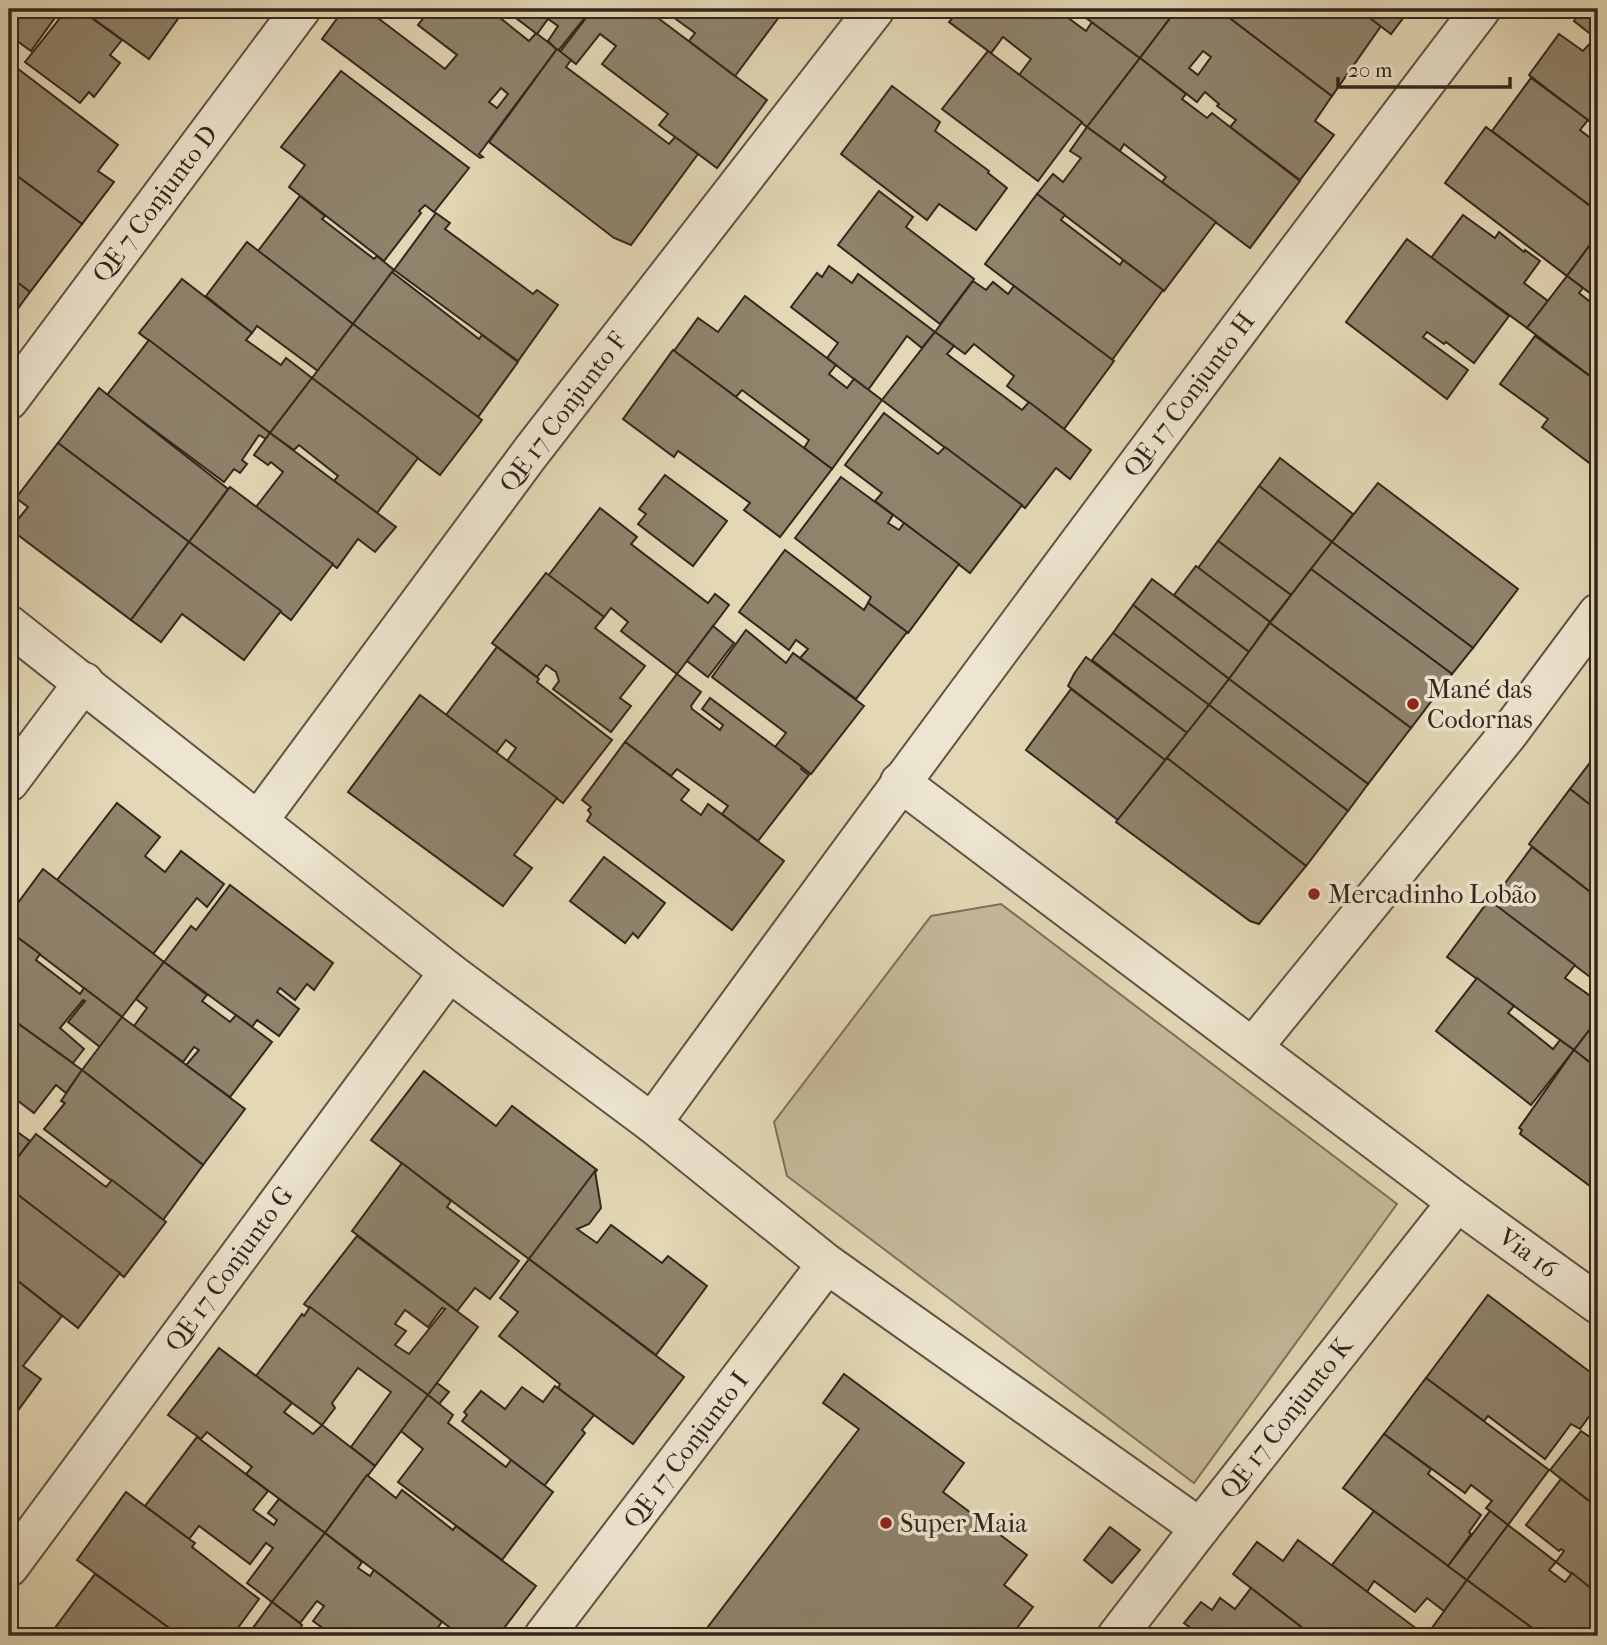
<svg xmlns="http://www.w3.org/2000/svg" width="1607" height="1645" viewBox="0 0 1607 1645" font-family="'IM FELL French Canon',serif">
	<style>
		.green { fill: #c5b99b; stroke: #7c705c; stroke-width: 2 }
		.building { fill: #8f836c; stroke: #33271d; stroke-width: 2; fill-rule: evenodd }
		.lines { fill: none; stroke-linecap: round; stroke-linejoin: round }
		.minor-casing { stroke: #5f5343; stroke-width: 42 }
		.minor { stroke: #ede5cf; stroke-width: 38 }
		.poi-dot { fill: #8f2418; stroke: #ede5cf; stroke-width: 2.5 }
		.labels { text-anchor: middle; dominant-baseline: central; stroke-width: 7; stroke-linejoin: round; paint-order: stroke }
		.street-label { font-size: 26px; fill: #33271d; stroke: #ede5cf }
		.poi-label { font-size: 26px; fill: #33271d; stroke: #ede5cf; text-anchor: start }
	</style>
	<rect width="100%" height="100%" fill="#e3d7b5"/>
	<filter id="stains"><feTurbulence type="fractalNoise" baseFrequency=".00286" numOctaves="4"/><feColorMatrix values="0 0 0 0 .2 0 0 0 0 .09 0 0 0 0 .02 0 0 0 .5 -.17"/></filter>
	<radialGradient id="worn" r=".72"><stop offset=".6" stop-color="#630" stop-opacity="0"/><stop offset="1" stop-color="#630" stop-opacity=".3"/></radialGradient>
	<polygon class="green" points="1001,904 1397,1204 1194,1483 787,1176 774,1122 931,916"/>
	<g class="building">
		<polygon points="9,9 79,9 122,40 110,55 120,63 94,97 89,92 80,103 25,62 60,18 57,15 31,51 9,35"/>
		<polygon points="91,9 185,9 149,59 87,14"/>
		<polygon points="224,9 245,9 237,18"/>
		<path d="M344 9H366L445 69 457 55 418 25 430 9H489L529 41 536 33 557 49 479 154 483 157 480 158 322 39ZM501 88 508 94 497 108 489 102Z"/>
		<polygon points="504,9 592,9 558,51 548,41 558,26 548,19 537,34"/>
		<polygon points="593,9 646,9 767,100 717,168 659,125 668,114 602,64 616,46 600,34 576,64 560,52"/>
		<polygon points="662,9 785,9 735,76 689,41 695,33"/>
		<polygon points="960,9 1056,9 1086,31 1092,22 1140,58 1087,127 1019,75 1031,59 1003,37 991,53 949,22"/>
		<polygon points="1074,9 1177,9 1140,58"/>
		<path d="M1177 9H1218L1332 96 1315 121 1334 135 1300 180 1230 127 1236 120 1217 106 1219 104 1205 92 1197 102 1140 58ZM1203 51 1211 57 1198 75 1189 68Z"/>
		<polygon points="1218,9 1358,9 1381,26 1332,96"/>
		<polygon points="1358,9 1410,9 1391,34"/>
		<polygon points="1583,9 1598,9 1598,40 1574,21"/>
		<polygon points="1559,34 1583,51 1595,38 1598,40 1598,128 1529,75"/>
		<polygon points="557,49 571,60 566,67 669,144 675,137 698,154 631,245 614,238 489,142"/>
		<polygon points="988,51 1082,122 1038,181 942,109"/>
		<polygon points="1140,58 1186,94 1182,99 1207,118 1212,113 1300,181 1250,248 1162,182 1166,177 1124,144 1120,151 1087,127"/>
		<polygon points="9,62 118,145 98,171 114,182 82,224 9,170 9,156 11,152 9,150"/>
		<polygon points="341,71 469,168 434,212 425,205 419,211 421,213 384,261 289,187 305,165 281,147"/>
		<polygon points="1531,78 1588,120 1580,130 1598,144 1598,212 1492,131"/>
		<polygon points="892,86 940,122 935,131 989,171 988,173 1007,188 976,230 939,204 927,220 841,154"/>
		<polygon points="1087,127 1216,222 1164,291 1037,194 1053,174 1063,182 1081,158 1070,151"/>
		<polygon points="1486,127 1598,212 1598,234 1567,276 1445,183"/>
		<polygon points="9,170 82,224 30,292 9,276"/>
		<polygon points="879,191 913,217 906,227 974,279 940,324 838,245"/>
		<polygon points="1037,194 1065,215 1061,220 1120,265 1123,260 1163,290 1112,360 985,264"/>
		<polygon points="300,196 325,216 322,219 374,259 377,256 394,270 353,324 258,251"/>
		<polygon points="436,213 450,223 445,229 533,294 537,290 558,305 518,361 394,270"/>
		<polygon points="1463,215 1495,238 1499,232 1524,252 1525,250 1540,261 1524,283 1548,301 1527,328 1431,258"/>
		<polygon points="1598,234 1598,299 1567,276"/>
		<polygon points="1407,239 1509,316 1474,363 1446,342 1444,344 1427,332 1423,337 1468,370 1447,399 1346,322"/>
		<polygon points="247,242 353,324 318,371 257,326 252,333 206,296"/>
		<polygon points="829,266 852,283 858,274 935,332 922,348 907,336 868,390 827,358 838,343 791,307 817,273 822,277"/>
		<polygon points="392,272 479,339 482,335 518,362 478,417 353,324"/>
		<polygon points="9,276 30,292 9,321"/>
		<polygon points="1567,276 1583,288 1579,293 1598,308 1598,382 1527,328"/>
		<polygon points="182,279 252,333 246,340 281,365 286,358 312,378 270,433 139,333"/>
		<polygon points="973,281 986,290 993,282 1008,294 1014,286 1114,361 1064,429 1007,386 1014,376 974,344 965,354 935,332"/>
		<polygon points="745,296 836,365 829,374 847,388 854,379 882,400 832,469 804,448 809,440 742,390 736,397 674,351 698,318 718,332"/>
		<polygon points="353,324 482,420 440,475 312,378"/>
		<polygon points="935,332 954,346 947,354 1022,410 1029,402 1091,450 1070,479 1056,468 1025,508 882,400"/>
		<polygon points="1535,336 1598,382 1598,456 1592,465 1542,427 1548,419 1500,384"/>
		<polygon points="149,340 270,433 266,439 259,435 242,460 247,464 240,473 234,469 224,482 107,395"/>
		<polygon points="673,350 832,469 780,537 744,510 750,503 678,451 674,457 623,419"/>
		<polygon points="312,378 418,458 377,513 334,481 338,476 299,445 294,450 270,433"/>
		<polygon points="99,388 228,489 189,542 58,443"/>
		<polygon points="884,413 938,454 945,447 1022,505 970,573 875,501 882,493 845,465"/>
		<polygon points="270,433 396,527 375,552 358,539 337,568 256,507 283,472 271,462 268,465 254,455"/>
		<polygon points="58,443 189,542 131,620 10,529 28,507 16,498"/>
		<polygon points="1280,458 1353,514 1332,542 1259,486"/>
		<polygon points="665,475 727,521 693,566 638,524 646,514 639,509"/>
		<polygon points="841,477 893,515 888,523 899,530 904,523 959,564 908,633 868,603 871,597 795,538"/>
		<polygon points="1378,483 1518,589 1473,648 1332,542"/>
		<polygon points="1259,486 1332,542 1291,595 1218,541"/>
		<polygon points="230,487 333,564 291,620 189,542"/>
		<polygon points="600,508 637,537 631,544 708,603 715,594 729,605 677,674 621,631 628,622 611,608 604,617 548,576"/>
		<polygon points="1218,541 1291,595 1270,622 1198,568"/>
		<polygon points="189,542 281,611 244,660 182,614 161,642 131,620"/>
		<polygon points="1332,542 1473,648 1452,674 1311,569"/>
		<polygon points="785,550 864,610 868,603 907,632 856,699 800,658 808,649 796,640 789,650 739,612"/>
		<polygon points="1196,566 1270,622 1249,652 1174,595"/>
		<polygon points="1311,569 1452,674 1411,728 1270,623"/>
		<polygon points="546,573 604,617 595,628 645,666 620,698 631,706 611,732 553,689 559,681 556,672 546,665 537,677 492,643"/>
		<polygon points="1152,579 1249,652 1229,679 1133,605"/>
		<polygon points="1133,605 1229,679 1209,705 1113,633"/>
		<polygon points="1270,623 1411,728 1368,784 1229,679"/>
		<polygon points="713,626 734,643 708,677 687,661"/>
		<polygon points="746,630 786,663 793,653 864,706 811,774 775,747 786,733 712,677"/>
		<polygon points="1113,633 1209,705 1187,733 1092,660"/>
		<polygon points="497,647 539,679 537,682 612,740 563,803 507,761 516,748 506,740 496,753 446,715"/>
		<polygon points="1086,657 1187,733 1165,760 1068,686 1074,674"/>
		<polygon points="677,674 701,692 691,706 692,709 720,730 723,725 702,709 710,698 802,767 801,769 809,775 758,841 722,814 728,806 677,769 671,776 625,742"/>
		<polygon points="1229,679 1368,784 1348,811 1209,705"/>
		<polygon points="1071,689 1165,760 1118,820 1026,750"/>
		<polygon points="420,695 557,798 514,855 532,868 503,906 348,792"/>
		<polygon points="1209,705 1348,811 1306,866 1167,758"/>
		<polygon points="625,742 689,790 681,800 701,815 708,804 784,861 732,930 587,821 591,814 588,810 591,807 582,800"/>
		<polygon points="1598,752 1598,811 1570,789"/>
		<polygon points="1167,758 1306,866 1259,924 1250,921 1116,822"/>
		<polygon points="1570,789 1598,811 1598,898 1529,844"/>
		<polygon points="117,803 160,837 145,856 165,872 181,851 224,884 207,907 197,898 153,954 57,880"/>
		<polygon points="1532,847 1598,898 1598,983 1491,902"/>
		<polygon points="604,857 665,903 638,938 633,933 625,943 570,901"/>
		<polygon points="43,869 164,962 122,1017 9,931 9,915"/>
		<polygon points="230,885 333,963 314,990 307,984 295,1000 280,988 277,992 299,1009 279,1036 257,1020 252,1027 164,962 191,926 196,930"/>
		<polygon points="1489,900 1575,965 1565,978 1592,997 1598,989 1598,1019 1574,1050 1447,957"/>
		<polygon points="9,931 40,954 36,960 80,994 84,988 122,1017 100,1047 68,1022 85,1001 83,1000 60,1028 84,1049 73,1063 9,1017"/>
		<polygon points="164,962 207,995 202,1001 230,1022 236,1015 272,1042 230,1097 186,1065 199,1050 194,1047 183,1062 134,1026 147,1008 136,999"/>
		<polygon points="1477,978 1514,1006 1508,1013 1553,1049 1560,1040 1574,1050 1531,1105 1436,1031"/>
		<polygon points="9,1017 82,1070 66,1093 56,1085 34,1113 9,1094"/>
		<polygon points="122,1017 245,1109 203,1165 82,1070"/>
		<polygon points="1591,1028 1598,1034 1598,1069 1574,1050"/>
		<polygon points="1574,1050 1598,1069 1598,1192 1520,1134 1522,1130 1519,1128"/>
		<polygon points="82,1070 203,1165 163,1220 44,1129 65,1103 61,1101"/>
		<polygon points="424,1071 496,1126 512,1106 597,1170 529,1259 371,1140"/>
		<polygon points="9,1126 30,1141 9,1169"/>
		<polygon points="36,1134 106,1187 112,1180 166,1222 124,1277 9,1188 9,1169"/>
		<polygon points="402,1163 451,1201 447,1207 519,1261 490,1299 475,1288 457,1311 352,1231"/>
		<polygon points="595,1171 601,1208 589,1224 577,1229 597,1243 611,1225 662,1263 668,1256 707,1286 656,1355 529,1259"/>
		<polygon points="9,1188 120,1273 78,1328 9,1274"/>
		<path d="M357 1236 478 1327 428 1395 304 1304ZM442 1308 445 1309 409 1354 395 1345 406 1331 395 1324 405 1310 428 1327Z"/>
		<polygon points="529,1259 684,1377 633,1444 558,1388 560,1384 499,1336 518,1312 500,1298"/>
		<polygon points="9,1274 62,1316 23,1366 41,1379 9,1423"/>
		<polygon points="1488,1295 1598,1378 1598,1404 1580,1429 1571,1424 1545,1459 1488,1416 1484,1421 1426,1378"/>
		<polygon points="310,1307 428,1395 375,1466 351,1447 391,1392 358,1368 332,1403 335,1408 322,1425 256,1376 302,1314 304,1316"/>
		<polygon points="219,1348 292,1403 284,1412 313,1434 322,1425 375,1466 325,1533 246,1474 252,1467 207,1432 201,1439 168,1415"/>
		<polygon points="844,1374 964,1463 943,1492 1027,1555 1004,1585 1033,1607 1011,1636 701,1636 859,1429 823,1403"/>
		<polygon points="1426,1378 1549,1470 1508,1525 1486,1508 1492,1501 1471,1485 1465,1493 1384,1434"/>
		<polygon points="437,1383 449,1392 439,1404 428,1395"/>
		<polygon points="555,1386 594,1415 582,1430 585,1433 544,1486 462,1421 467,1415 464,1412 481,1391 505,1409 522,1387 543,1402"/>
		<polygon points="428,1395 453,1415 448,1423 506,1467 511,1460 553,1492 502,1560 398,1482 423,1449 401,1431"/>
		<polygon points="1598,1425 1598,1508 1550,1470 1581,1431 1590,1437"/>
		<polygon points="1384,1434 1431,1469 1428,1474 1481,1515 1469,1532 1471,1534 1448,1566 1343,1488"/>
		<polygon points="197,1437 268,1491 253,1510 274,1525 277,1520 268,1513 279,1499 325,1533 272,1602 247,1583 273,1548 266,1543 250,1564 199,1526 189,1539 145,1506"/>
		<polygon points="367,1475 396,1498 402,1490 453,1530 456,1526 536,1586 498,1636 461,1636 325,1533"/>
		<polygon points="1561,1479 1598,1508 1598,1594 1556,1562 1564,1551 1561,1549 1559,1551 1526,1525"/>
		<polygon points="126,1492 189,1539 195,1543 192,1547 259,1599 232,1636 180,1636 77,1560"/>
		<polygon points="1374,1511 1467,1580 1444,1611 1427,1598 1415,1612 1374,1581 1367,1592 1332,1565"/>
		<polygon points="1490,1511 1508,1525 1467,1580 1448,1566"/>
		<polygon points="1508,1525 1556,1562 1549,1570 1565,1582 1572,1573 1598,1594 1598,1636 1543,1636 1467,1580"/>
		<polygon points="1110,1527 1140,1550 1112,1583 1084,1560"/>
		<polygon points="325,1533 362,1562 358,1568 370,1576 374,1570 442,1622 431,1636 334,1636 313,1621 324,1606 317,1601 300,1623 272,1602"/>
		<polygon points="1298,1540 1425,1635 1424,1636 1313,1636 1233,1574 1257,1542 1283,1561"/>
		<polygon points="95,1574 180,1636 49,1636"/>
		<polygon points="1467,1580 1487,1595 1543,1636 1426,1636"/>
		<polygon points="1251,1588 1279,1610 1313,1636 1201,1636 1184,1623 1201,1602 1212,1610 1220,1598 1235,1609"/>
		<polygon points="272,1602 302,1625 298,1633 304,1636 247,1636"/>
	</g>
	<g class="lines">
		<g class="minor-casing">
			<g id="minor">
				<polyline points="9,400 301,9"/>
				<polyline points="9,625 449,972 652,1123 827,1264 1200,1528"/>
				<polyline points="9,782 84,682"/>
				<polyline points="900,782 1457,1202 1598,1304"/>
				<polyline points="258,821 531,452 875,9"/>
				<polyline points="1253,1047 1508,734 1598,613"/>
				<path d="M652 1123C925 748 1201 377 1481 9"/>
				<polyline points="9,1567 449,972"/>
				<polyline points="544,1636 827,1264"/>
				<polyline points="1117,1636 1200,1528 1457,1202"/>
			</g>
		</g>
		<use href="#minor" class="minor"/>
	</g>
	<g class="poi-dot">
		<circle cx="1413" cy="704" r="7"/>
		<circle cx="1314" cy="894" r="7"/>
		<circle cx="886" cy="1523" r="7"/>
	</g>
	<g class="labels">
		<g class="street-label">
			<text transform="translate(155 204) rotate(-53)">QE 7 Conjunto D</text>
			<text transform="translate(1189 395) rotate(-53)">QE 17 Conjunto H</text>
			<text transform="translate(563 412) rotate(-53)">QE 17 Conjunto F</text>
			<text transform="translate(1528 1253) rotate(36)">Via 16</text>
			<text transform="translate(229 1269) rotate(-54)">QE 17 Conjunto G</text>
			<text transform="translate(1286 1418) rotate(-52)">QE 17 Conjunto K</text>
			<text transform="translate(686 1450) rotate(-53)">QE 17 Conjunto I</text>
		</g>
		<g class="poi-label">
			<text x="1427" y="689">Mané das<tspan x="1427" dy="30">Codornas</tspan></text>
			<text x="1328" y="894">Mercadinho Lobão</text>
			<text x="900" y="1523">Super Maia</text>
		</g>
	</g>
	<rect width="1607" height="1645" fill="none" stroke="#e3d7b5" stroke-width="35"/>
	<rect x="10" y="10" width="1586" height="1624" fill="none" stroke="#33271d" stroke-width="3.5"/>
	<rect x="18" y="18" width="1572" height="1610" fill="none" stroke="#33271d" stroke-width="2"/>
	<path d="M1338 77v10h172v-10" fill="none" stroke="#33271d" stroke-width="3.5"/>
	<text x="1348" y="77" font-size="21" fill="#33271d" stroke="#ede5cf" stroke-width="5" paint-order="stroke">20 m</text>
	<rect width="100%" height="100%" filter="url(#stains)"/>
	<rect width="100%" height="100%" fill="url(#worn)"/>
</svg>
